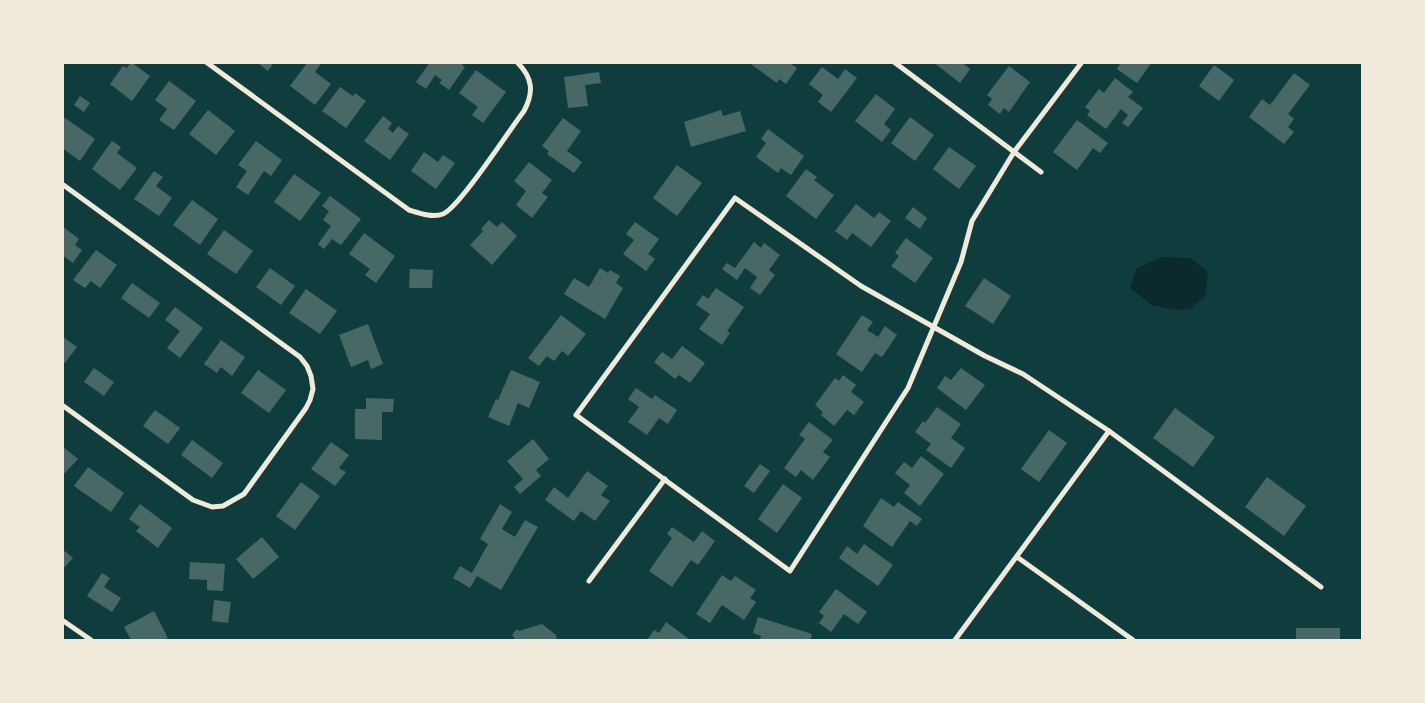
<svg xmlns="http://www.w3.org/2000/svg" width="1425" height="703" viewBox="0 0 1425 703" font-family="'PT Sans Narrow',sans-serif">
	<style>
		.water { fill: #0a2a2b }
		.building { fill: #486865 }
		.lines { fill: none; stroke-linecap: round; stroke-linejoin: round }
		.minor { stroke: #f1e9da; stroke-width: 5 }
	</style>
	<rect width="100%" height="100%" fill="#0f3d3e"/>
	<polygon class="water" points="1161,257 1190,258 1208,272 1205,296 1190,309 1175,310 1152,305 1130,288 1136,269"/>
	<g class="building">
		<polygon points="131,62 150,76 132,101 110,84 123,66 127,68"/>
		<polygon points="257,62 274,62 268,71"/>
		<polygon points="308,62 322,62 315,72 331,84 315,105 290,86"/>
		<polygon points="430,62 459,62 465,67 449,90 439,83 442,80 435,75 426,89 416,82"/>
		<polygon points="748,62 788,62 797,68 786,84 779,79 777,83"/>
		<polygon points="933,62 961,62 970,69 960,83"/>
		<polygon points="1121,62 1152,62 1137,83 1117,69"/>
		<polygon points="1214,65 1234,80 1219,101 1199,86"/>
		<polygon points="1009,66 1030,82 1009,112 1004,108 1000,114 988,105 992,99 987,95"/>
		<polygon points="822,67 838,79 845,69 857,78 831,112 818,102 823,95 809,84"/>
		<polygon points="476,70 506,92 483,123 472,115 478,107 459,93"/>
		<polygon points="599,72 601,83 585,85 588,106 568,108 564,77"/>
		<polygon points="1294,73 1310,85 1288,114 1294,119 1288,127 1294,132 1284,144 1249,117 1262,99 1270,105"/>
		<polygon points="1115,78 1133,92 1128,97 1143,108 1128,127 1122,123 1128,115 1121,109 1106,129 1087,115 1090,111 1085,107 1099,89 1104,93"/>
		<polygon points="169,81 196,101 174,130 159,120 167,109 155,100"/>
		<polygon points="340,87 353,96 355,93 366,101 346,128 322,111"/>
		<polygon points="876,94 895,109 884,124 891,130 882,142 855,121"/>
		<polygon points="80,96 90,103 84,112 74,105"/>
		<polygon points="208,110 235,131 216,155 189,134"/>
		<polygon points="721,110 723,116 740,111 746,131 691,147 684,122"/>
		<polygon points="383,116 392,123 388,129 393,133 398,126 409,134 390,160 364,141"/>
		<polygon points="910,117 934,135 915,161 891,143"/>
		<polygon points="65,118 95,139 80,161 62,148 62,122"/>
		<polygon points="563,118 581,131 567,151 582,162 574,173 547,154 549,151 542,146"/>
		<polygon points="1077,120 1108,143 1100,153 1093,148 1077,170 1053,152"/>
		<polygon points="768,129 804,156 791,175 781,168 778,173 756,157 766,143 761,139"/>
		<polygon points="112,141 121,147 117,153 137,168 120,190 92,169"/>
		<polygon points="256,141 282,160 271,176 264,171 248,195 236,187 247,171 238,165"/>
		<polygon points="949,147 976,166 959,189 933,169"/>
		<polygon points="424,152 438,162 443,155 455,163 436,189 411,171"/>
		<polygon points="529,162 552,180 542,193 548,197 532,218 516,205 526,191 514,181"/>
		<polygon points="677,165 702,183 677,216 653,198"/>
		<polygon points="806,169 817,177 814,180 834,195 816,219 786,196"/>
		<polygon points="154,171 163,177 156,186 172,198 159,216 134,199"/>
		<polygon points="294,174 321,193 300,221 274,202"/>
		<polygon points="330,196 361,219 341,245 332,239 324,249 318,244 331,226 323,220 329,211 322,206"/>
		<polygon points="192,200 218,219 200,245 173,225"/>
		<polygon points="856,204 874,218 879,212 891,221 871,247 852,233 847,240 835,231"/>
		<polygon points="913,207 927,218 920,229 905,218"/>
		<polygon points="489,220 497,227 502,222 517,236 492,265 470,245 483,231 481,229"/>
		<polygon points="635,222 659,239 648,254 655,259 646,271 623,254 634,240 626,234"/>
		<polygon points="62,226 79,239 75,245 82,250 73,263 62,255"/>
		<polygon points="224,230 253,251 236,274 207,254"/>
		<polygon points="364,233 395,256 376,283 365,275 370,269 349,254"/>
		<polygon points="906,238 933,258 915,283 891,266 899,256 895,253"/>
		<polygon points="754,242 761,248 764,243 780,255 769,270 775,275 760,295 750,288 757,277 745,268 737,280 722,269 727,263 735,268"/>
		<polygon points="96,250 117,265 100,288 91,281 85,288 73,280"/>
		<polygon points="270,268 295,286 281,305 256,287"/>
		<polygon points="600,268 608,273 610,270 620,276 616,283 623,288 605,319 564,294 574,278 589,287"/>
		<polygon points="410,269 433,270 432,288 409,288"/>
		<polygon points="984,278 1011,296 993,324 965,306"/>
		<polygon points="132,283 160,303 149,318 121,298"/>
		<polygon points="716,288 744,307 727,331 730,333 722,345 699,329 710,314 696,305 703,295 708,299"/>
		<polygon points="306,289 337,311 320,334 289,313"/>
		<polygon points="175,307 203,328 180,358 167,348 180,331 165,320"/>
		<polygon points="561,315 586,334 568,356 562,351 554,361 547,356 539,366 528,358"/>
		<polygon points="862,315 873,322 867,330 878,337 885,326 897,335 882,357 875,353 862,372 836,354"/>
		<polygon points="368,324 383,364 371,369 368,360 351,367 339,335"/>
		<polygon points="62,336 77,347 65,363 62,361"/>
		<polygon points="221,340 245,357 232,376 221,367 217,373 204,364"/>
		<polygon points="682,346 705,363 690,383 679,375 675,379 654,362 662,352 672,359"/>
		<polygon points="94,368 114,382 104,396 84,382"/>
		<polygon points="961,368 985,385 966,410 937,388 945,376 951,380"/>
		<polygon points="258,370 286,390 269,413 241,393"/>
		<polygon points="511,370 540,382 529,408 518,403 509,426 488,417 496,399 498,400"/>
		<polygon points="843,375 856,385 851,392 864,402 854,415 847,410 834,426 821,415 823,412 815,405 835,378 839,381"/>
		<polygon points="636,388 652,399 655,395 677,410 668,424 659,418 647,435 628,422 639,407 628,399"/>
		<polygon points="366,398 394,399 393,412 382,412 382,440 355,439 355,409 366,409"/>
		<polygon points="937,407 961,424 951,438 965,448 951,468 926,450 931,444 915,432 923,421 925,423"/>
		<polygon points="1175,408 1215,437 1193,467 1153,438"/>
		<polygon points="155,410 180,428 168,444 143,426"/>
		<polygon points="809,422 833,440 823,452 830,457 813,480 801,470 796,477 784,468 805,439 799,435"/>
		<polygon points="1049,430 1067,443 1039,482 1021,469"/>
		<polygon points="533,439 549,459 536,470 541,476 520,494 514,487 523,479 507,461"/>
		<polygon points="192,440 223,463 212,478 181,455"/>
		<polygon points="331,442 349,455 339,468 346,472 335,486 311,469"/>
		<polygon points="62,446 78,459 62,476"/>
		<polygon points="921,456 944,474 920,506 904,493 910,485 895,473 904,462 912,468"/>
		<polygon points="760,464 770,471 754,493 744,486"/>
		<polygon points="88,467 124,493 111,512 74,486"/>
		<polygon points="587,471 608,486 601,495 610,501 595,521 581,511 574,521 545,500 554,487 568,498"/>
		<polygon points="1267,477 1306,506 1284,536 1245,507"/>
		<polygon points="301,482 320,496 295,530 276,516"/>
		<polygon points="783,484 802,498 777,533 758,519"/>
		<polygon points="881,498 894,507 898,502 922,519 917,526 910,521 892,547 863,526"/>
		<polygon points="140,504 172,528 158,548 136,531 140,527 129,519"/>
		<polygon points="500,504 512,512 502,529 515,537 525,520 538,527 501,590 477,576 470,588 453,578 460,566 472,573 488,544 480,539"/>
		<polygon points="672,527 694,542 702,531 715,541 698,565 691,560 672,587 649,571 672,538 667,534"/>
		<polygon points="262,537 279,557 253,579 236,559"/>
		<polygon points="864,544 893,565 878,586 839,558 847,546 857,554"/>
		<polygon points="65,551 73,558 62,570 62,554"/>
		<polygon points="190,562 225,564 223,591 207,590 207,580 189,579"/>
		<polygon points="102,573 110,578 104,587 121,598 112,612 87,596"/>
		<polygon points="722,575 731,581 735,576 756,590 750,598 756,602 744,620 722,605 710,623 696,614"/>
		<polygon points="836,589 867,612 858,624 844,614 831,632 819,623 824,616 819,612"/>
		<polygon points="214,600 231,602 228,623 212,621"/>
		<polygon points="154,611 168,638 163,640 131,640 124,627"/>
		<polygon points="758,617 812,634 810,640 760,640 761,636 753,633"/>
		<polygon points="666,622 689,639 688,640 647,640 654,630 659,633"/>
		<polygon points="542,624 556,635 557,640 516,640 512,635 517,629 519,631"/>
		<rect x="1296" y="628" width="44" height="12"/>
	</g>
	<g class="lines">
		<g class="minor">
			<path d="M206 62 409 210C419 213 432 218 443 214 459 208 510 129 524 111 534 92 533 78 517 62"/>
			<polyline points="894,62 1041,172"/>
			<polyline points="1082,62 1014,152 972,221 961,262 908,388 790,571 576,415 735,198 861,286 985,356 1023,374 1109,431 1321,587"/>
			<polyline points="62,184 300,357 307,366 311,376 313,389 310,400 306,408 244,494 223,506 212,507 193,500 62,405"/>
			<polyline points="1017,557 1133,640"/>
			<polyline points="589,581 665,479"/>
			<polyline points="62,620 91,640"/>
			<polyline points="955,640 1109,431"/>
		</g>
	</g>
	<rect width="1425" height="703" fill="none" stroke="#f1e9da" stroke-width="128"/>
</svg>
